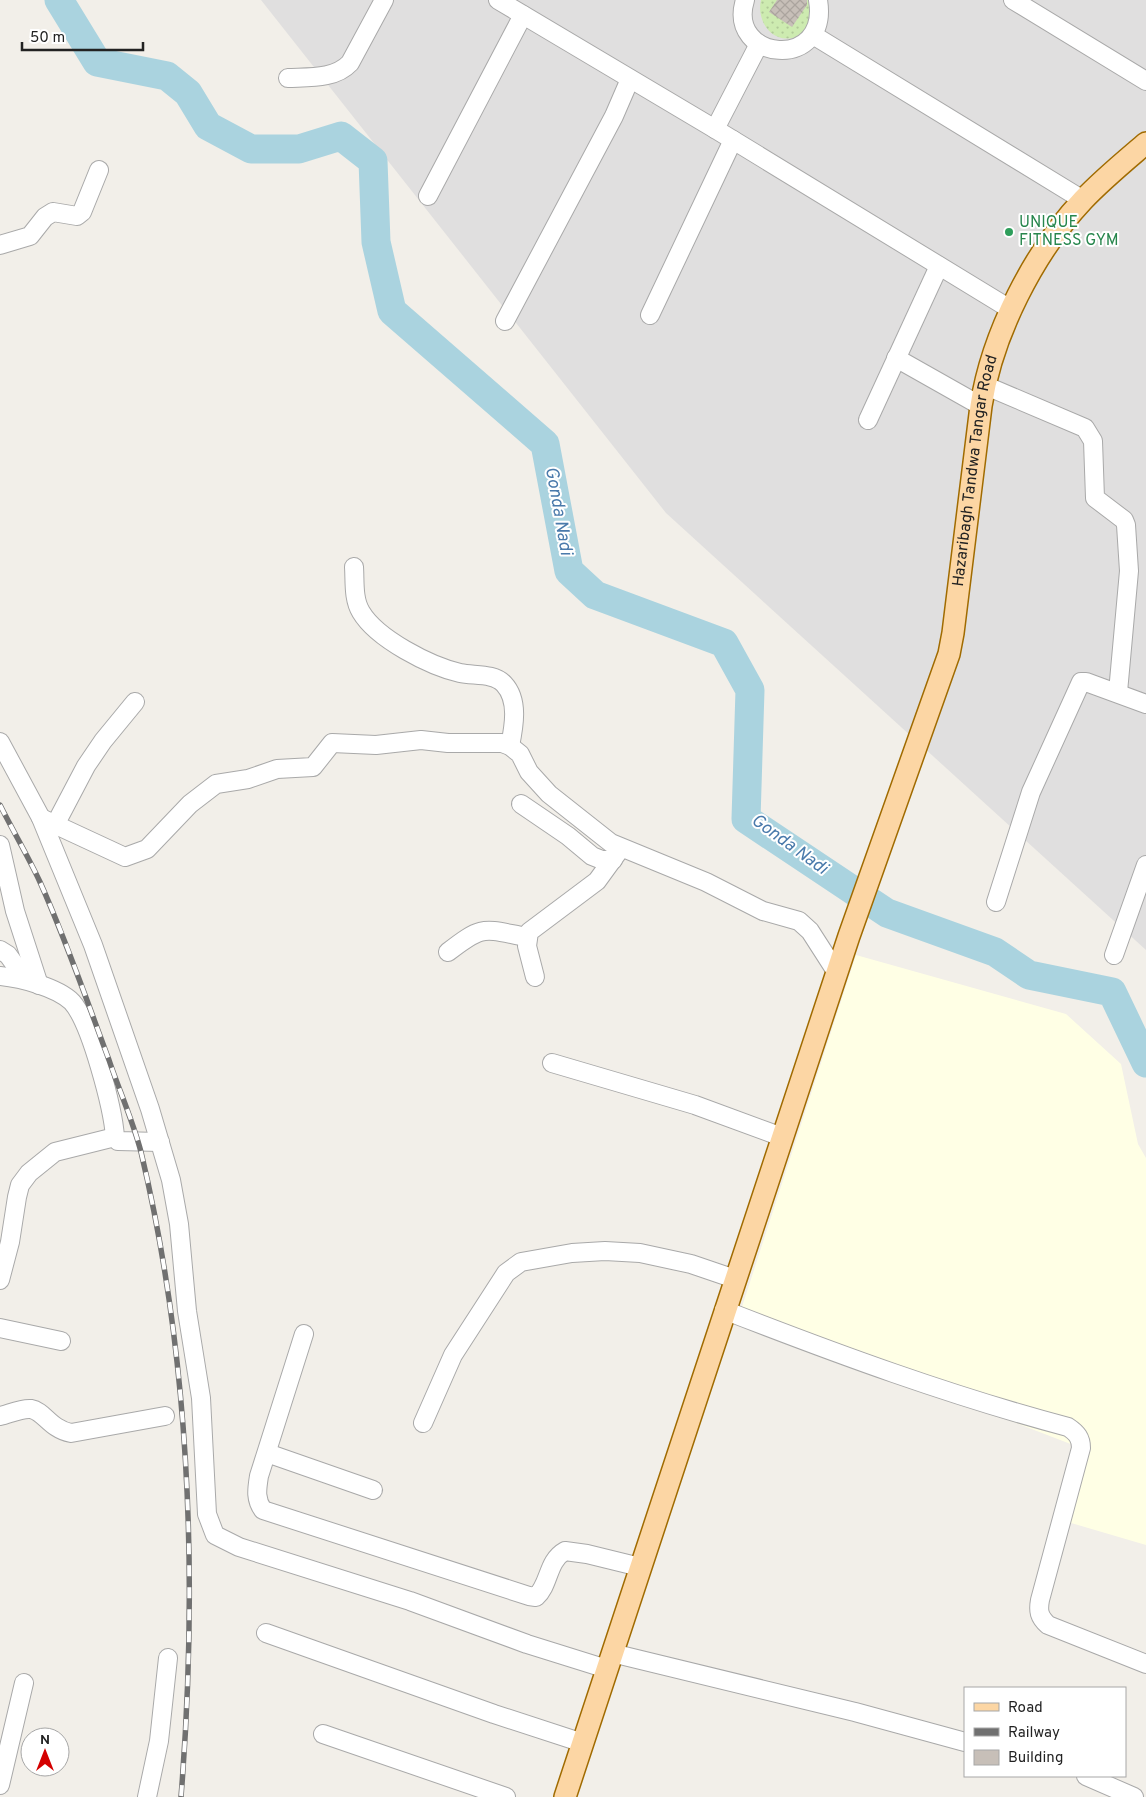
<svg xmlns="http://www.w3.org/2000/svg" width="1146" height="1797" viewBox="0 0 1146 1797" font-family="Overpass,sans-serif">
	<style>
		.residential { fill: #e0dfdf }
		.education { fill: #ffffe5 }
		.grass { fill: url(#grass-dots) }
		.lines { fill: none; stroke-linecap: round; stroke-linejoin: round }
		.river { stroke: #aad3df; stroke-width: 29 }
		.building { fill: url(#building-cross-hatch) }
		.minor-casing { stroke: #a9a9a9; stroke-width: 20 }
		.major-casing { stroke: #a06b00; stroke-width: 24 }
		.minor { stroke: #fff; stroke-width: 18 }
		.major { stroke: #fcd6a4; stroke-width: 21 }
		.rail-casing { stroke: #707070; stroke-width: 5.5 }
		.rail { stroke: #fff; stroke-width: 4; stroke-dasharray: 11; stroke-linecap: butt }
		.leisure-dot { fill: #2e9e5b; stroke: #fff; stroke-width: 2 }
		.labels { text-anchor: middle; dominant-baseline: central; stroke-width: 4; stroke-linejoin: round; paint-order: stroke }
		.leisure-label { font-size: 16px; fill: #27864d; stroke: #fff; text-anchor: start }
		.street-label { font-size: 16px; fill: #222; stroke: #fff }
		.water-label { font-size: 18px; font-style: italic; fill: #4a7aab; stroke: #fff }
	</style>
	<defs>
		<pattern id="grass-dots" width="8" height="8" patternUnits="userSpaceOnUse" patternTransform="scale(1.25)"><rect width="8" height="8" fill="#cdebb0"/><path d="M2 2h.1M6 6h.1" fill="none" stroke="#b0c997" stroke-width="1.8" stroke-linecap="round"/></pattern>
		<pattern id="building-cross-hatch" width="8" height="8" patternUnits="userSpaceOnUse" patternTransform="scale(1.25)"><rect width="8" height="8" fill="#c7bfb8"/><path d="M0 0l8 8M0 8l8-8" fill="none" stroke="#aba49e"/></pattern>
	</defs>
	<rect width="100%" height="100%" fill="#f2efe9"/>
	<polygon class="residential" points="261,0 1146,0 1146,950 666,513"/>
	<polygon class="education" points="856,955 1066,1014 1121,1064 1138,1144 1146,1158 1146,1545 1061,1520 1081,1448 739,1316"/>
	<path class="grass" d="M761 0H816L812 26C807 30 801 35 796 37 772 45 756 21 761 0Z"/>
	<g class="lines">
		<polyline class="river" points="59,0 97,62 167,76 188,93 208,126 251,149 299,149 341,136 373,161 376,242 392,311 545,444 569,571 595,595 724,643 750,690 746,819 887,913 995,952 1029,975 1112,992 1146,1063"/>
	</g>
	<polygon class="building" points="777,0 807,0 807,5 792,27 769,12"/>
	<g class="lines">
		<g class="minor-casing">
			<g id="minor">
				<polyline points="498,0 715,129 1010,309"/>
				<path d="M745 0C726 61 830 72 818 0"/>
				<polyline points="1013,0 1146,81"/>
				<polyline points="813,35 1083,200"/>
				<path d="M288 78C310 77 335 79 350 63L384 0"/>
				<polyline points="715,129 759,44"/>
				<polyline points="428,196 523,15"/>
				<polyline points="0,245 30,236 45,217 53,212 77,216 82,212 99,170"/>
				<polyline points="650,315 733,140"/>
				<polyline points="505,321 614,116 630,79"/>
				<polyline points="896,358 981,406"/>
				<polyline points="984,385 1085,428 1093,441 1095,498 1124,520 1126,525 1129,571 1118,692"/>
				<polyline points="868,420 939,266"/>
				<path d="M354 567C355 581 353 599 361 612 377 639 430 666 460 673 474 676 494 673 504 684 519 700 514 726 510 746"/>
				<polyline points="0,742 41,818 93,945 150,1109 171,1180 179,1224 187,1311 201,1398 207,1514 215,1535 239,1547 410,1601 527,1644 607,1669"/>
				<polyline points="521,804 568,836 592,856 602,860 613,860"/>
				<polyline points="41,818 125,857 147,849 190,804 216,784 248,779 277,769 313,767 332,743 376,745 421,740 448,743 502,743 510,746 520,754 529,772 549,794 611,843 706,882 763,911 799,921 810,931 837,973"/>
				<polyline points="55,825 86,766 103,741 135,702"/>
				<polyline points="0,845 15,911 39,985"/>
				<polyline points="996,902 1031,792 1081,682 1086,682 1146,704"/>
				<polyline points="0,950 8,955 26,980"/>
				<path d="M448 952C484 924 483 929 527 937"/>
				<polyline points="1114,955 1146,865"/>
				<path d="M0 976C20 978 57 987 72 1002 91 1023 113 1109 115 1137L118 1141 160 1142"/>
				<polyline points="535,977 527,946 529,932 597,881 621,848"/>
				<polyline points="552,1063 695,1105 782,1137"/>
				<polyline points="0,1280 10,1242 17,1197 20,1185 29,1173 55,1152 115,1137"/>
				<path d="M724 1310C837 1354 951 1396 1068 1427 1077 1433 1081 1438 1081 1448L1040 1600C1038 1611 1039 1617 1048 1625L1146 1664"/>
				<polyline points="0,1328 61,1341"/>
				<path d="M304 1334 259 1476C257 1489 255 1499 263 1510L529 1596 536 1597C550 1584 547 1561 565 1551L587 1554 640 1567"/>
				<path d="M0 1416C9 1414 21 1408 31 1409 44 1411 50 1429 71 1433L165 1416"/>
				<polyline points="423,1423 453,1355 506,1273 521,1262 572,1253 605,1251 640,1253 691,1264 735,1279"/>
				<polyline points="267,1453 373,1490"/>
				<polyline points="266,1633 494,1714 583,1743"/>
				<polyline points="612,1653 855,1712 965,1742"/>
				<polyline points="323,1734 506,1797"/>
				<polyline points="1086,1776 1134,1797"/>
				<polyline points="0,1785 24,1683"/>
				<polyline points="147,1797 159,1741 168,1658"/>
			</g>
		</g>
		<g class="major-casing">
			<g id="major">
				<path id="s1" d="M565 1797 849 936 949 654 953 633 981 406C992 334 1034 252 1083 200 1103 179 1125 161 1146 143"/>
			</g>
		</g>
		<use href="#minor" class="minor"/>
		<use href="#major" class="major"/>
		<g class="rail-casing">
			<path id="rail" d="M0 805C13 831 28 856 40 882 66 940 87 1001 109 1060 119 1090 133 1121 141 1152 191 1362 198 1583 181 1797"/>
		</g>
		<use href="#rail" class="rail"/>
	</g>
	<circle class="leisure-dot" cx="1009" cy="232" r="5"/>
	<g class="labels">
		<g class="leisure-label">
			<text x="1019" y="223">UNIQUE<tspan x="1019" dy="18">FITNESS GYM</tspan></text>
		</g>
		<g class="street-label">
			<text stroke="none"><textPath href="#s1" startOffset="1391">Hazaribagh Tandwa Tangar Road</textPath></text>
		</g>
		<g class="water-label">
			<text transform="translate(558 511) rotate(80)">Gonda Nadi</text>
			<text transform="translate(789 845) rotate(36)">Gonda Nadi</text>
		</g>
	</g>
	<rect x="964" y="1687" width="162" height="90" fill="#ffffff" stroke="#a7a7a7"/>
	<rect x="974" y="1703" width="25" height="8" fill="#fcd6a4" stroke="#a7a7a7"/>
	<text x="1008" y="1712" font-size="15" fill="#222222">Road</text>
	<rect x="974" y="1728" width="25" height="8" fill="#707070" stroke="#a7a7a7"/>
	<text x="1008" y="1737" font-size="15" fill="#222222">Railway</text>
	<rect x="974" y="1750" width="25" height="15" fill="#c7bfb8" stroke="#a7a7a7"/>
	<text x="1008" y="1762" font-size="15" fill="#222222">Building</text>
	<g transform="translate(45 1752)"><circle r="24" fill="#ffffff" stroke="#a7a7a7"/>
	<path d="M0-4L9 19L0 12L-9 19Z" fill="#d40000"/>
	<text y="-8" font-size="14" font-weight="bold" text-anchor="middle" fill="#222222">N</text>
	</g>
	<path d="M22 42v8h121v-8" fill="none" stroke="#222222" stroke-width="2.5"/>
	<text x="30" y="42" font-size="15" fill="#222222" stroke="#ffffff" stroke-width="4" paint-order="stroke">50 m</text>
</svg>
